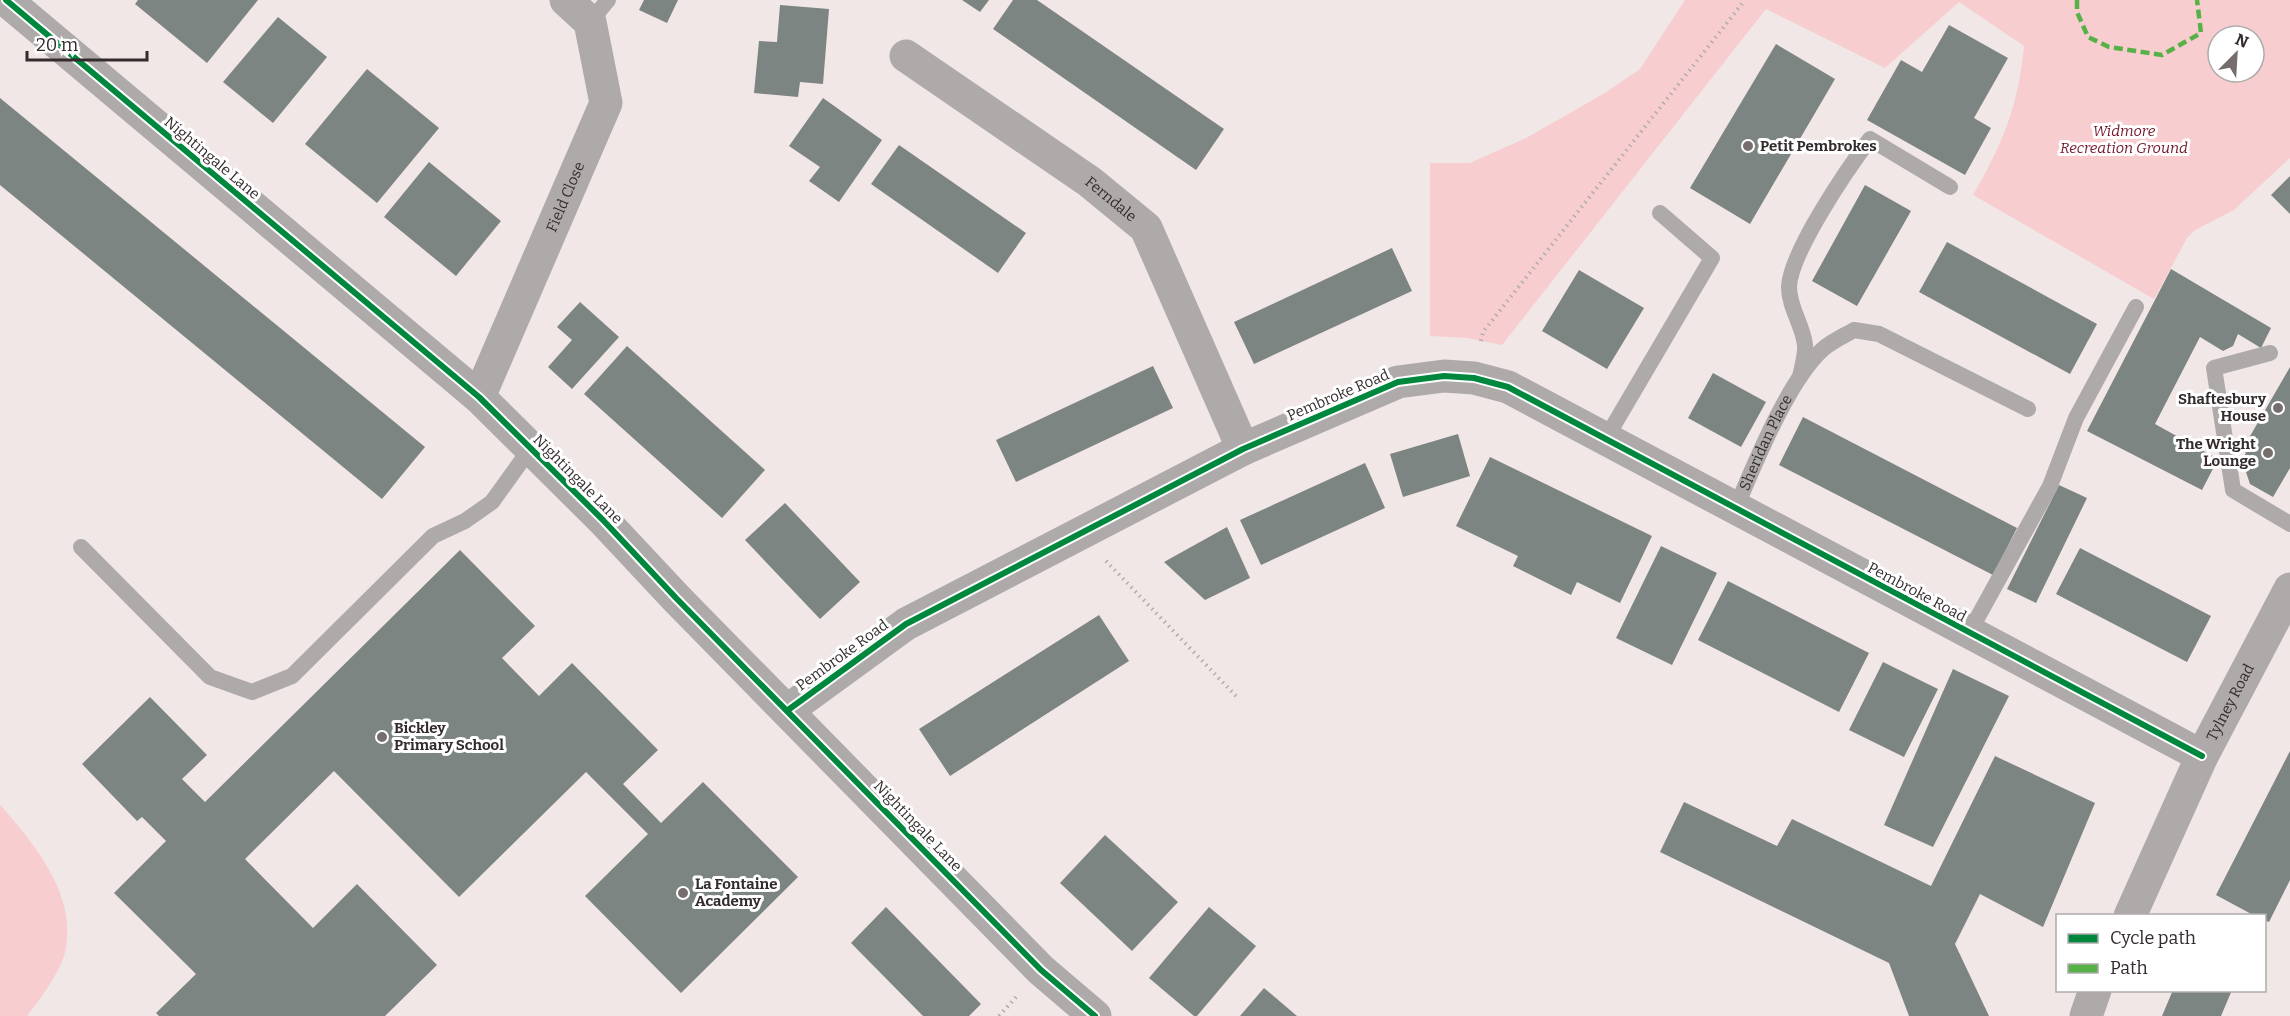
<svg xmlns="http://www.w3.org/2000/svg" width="2290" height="1016" viewBox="0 0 2290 1016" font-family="Bitter,serif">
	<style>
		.green { fill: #f7cdcf; fill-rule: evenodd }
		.building { fill: #7c8581 }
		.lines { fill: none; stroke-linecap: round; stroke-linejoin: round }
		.path { stroke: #b2adad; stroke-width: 4; stroke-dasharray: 1.5 4.5; stroke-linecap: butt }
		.service { stroke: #aeaaaa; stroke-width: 16 }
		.minor { stroke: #aeaaaa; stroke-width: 33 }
		.tertiary { stroke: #aeaaaa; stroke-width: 33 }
		.quiet { stroke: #56b246; stroke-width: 4.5; stroke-dasharray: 9 4.5; stroke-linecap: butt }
		.cycleway-casing { stroke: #fff; stroke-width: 10 }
		.cycleway { stroke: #00873e; stroke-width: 6 }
		.poi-dot { fill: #766d6d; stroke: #fff; stroke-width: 2 }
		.labels { text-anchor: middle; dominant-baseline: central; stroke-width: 6; stroke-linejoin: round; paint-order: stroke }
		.park-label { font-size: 15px; font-style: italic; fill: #71182a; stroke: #fff }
		.poi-label { font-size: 15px; font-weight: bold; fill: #342c2c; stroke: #fff; text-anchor: start }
		.street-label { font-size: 15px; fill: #342c2c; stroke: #fff }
	</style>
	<rect width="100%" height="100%" fill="#f2e7e7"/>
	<g class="green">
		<path d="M1685 0H2290V158L2234 210 2195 230 2187 238 2154 299 1973 195C2003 143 2018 107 2024 46L1959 2 1885 68 1766 9 1502 345 1467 338 1430 336V163H1470L1528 137 1605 93 1640 69ZM2218 36H2254V72H2218Z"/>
		<path d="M0 805C34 843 76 894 66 948 62 970 41 998 27 1016H0Z"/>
	</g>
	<g class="building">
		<polygon points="138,0 258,0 207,63 135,4"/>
		<polygon points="644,0 678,0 667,23 639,10"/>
		<polygon points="962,0 989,0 980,12"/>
		<polygon points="1013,0 1037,0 1224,129 1196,170 993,29"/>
		<polygon points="780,5 829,9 823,84 800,82 798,97 754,93 759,41 777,42"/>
		<polygon points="278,17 327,57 273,123 223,82"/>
		<polygon points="1949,25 2008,58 1974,118 1991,128 1965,175 1867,120 1901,60 1922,72"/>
		<polygon points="1776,44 1835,79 1750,224 1690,188"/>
		<polygon points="367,69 439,128 377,203 305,144"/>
		<polygon points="0,98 425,447 382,499 0,185"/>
		<polygon points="823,98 882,140 839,202 809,181 820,167 789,146"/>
		<polygon points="899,145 1026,233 998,273 871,184"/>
		<polygon points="429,162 501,221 456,276 384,217"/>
		<polygon points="2290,176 2290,214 2271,195"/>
		<polygon points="1865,185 1911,211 1857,306 1812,281"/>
		<polygon points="1947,242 2097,324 2070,374 1919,292"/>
		<polygon points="1392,248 1412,291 1254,364 1234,322"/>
		<polygon points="2171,269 2271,328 2261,348 2238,334 2233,346 2223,351 2200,337 2155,424 2218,459 2202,490 2087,431"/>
		<polygon points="1579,270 1644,308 1607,369 1542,331"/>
		<polygon points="580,302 619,337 572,389 548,367 572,340 557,327"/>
		<polygon points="627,346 765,470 722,518 584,394"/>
		<polygon points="1153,366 1173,408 1016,482 996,440"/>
		<polygon points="2290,367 2290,468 2273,497 2250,484 2242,460 2246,453 2242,450"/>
		<polygon points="1713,373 1766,402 1741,447 1688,418"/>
		<polygon points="1803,417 2017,528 1993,575 1779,465"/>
		<polygon points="1458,434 1470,476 1403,497 1390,454"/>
		<polygon points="1490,457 1652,536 1620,603 1577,582 1571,595 1513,566 1518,556 1456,526"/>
		<polygon points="1365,463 1385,508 1261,565 1240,520"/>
		<polygon points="2059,485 2087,498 2036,603 2007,589"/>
		<polygon points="785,503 860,582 820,619 745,540"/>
		<polygon points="1227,527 1250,578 1205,600 1164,562"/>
		<polygon points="1661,546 1717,573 1672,665 1616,638"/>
		<polygon points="2080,548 2211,616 2187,662 2056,594"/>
		<polygon points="460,550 535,626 502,658 539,696 572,663 658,750 623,784 661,823 703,782 798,877 681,993 585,896 648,834 586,772 459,897 334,771 245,859 313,928 357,884 437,965 385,1016 159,1016 156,1013 196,974 114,893 166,841 142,817 137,821 82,764 150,697 207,755 182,779 205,802"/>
		<polygon points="1728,581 1869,653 1839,712 1698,640"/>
		<polygon points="1099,615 1129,661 950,776 919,729"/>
		<polygon points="1883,662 1938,689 1904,757 1849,730"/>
		<polygon points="1953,669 2009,696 1933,847 1884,825"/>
		<polygon points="2290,751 2290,880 2269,922 2264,920 2264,916 2255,916 2216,895"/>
		<polygon points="1995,756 2095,803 2043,927 1980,894 1955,944 1989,1016 1909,1016 1889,963 1660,852 1684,802 1777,846 1792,819 1931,886"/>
		<polygon points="1105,835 1178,902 1132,951 1060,883"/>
		<polygon points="886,907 981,1004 969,1016 923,1016 851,943"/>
		<polygon points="1209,907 1256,946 1197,1016 1194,1016 1149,978"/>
		<polygon points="1264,988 1297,1016 1240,1016"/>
		<polygon points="2173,990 2232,990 2221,1016 2162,1016"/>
	</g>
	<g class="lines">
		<g class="path">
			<polyline points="1481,341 1483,332 1745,0"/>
			<polyline points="1106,561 1236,696"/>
			<polyline points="999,1016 1016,997"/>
		</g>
		<g class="service">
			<polyline points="590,22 608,0"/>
			<polyline points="2270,353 2214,368 2233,490 2290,524"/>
			<path d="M1800 377C1802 367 1806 354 1805 345 1803 325 1789 308 1789 287 1790 253 1848 168 1870 139L1950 187"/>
			<polyline points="1605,440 1712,258 1660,213"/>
			<path id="s1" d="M1735 510C1754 466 1788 380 1823 349 1832 341 1844 336 1854 330L1879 334 2028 409"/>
			<polyline points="81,547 210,677 252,692 292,676 433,536 465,521 492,502 530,449"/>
			<polyline points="1969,633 2050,486 2076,418 2136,307"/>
		</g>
		<g class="minor">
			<path id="s2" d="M906 56 1090 182 1146 228 1243 449"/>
			<path id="s3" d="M479 397 606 103 590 22 566 0"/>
			<polyline points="788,710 906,624 1243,449 1398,382 1444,376 1474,378 1508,387 2202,756"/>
		</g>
		<g class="tertiary">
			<polyline points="6,0 479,397 603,520 676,598 1041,970 1095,1016"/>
			<path id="s4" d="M2130 916 2202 756 2290 589"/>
			<polyline points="2086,1016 2095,990"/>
		</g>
		<polyline class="quiet" points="2077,0 2077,12 2088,37 2109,47 2162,55 2201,33 2197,0"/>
		<g class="cycleway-casing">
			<g id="cycleway">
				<polyline points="6,0 479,397 603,520 676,598 1041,970 1095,1016"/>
				<polyline points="788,710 906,624 1243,449 1398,382 1444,376 1474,378 1508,387 2202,756"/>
			</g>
		</g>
		<use href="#cycleway" class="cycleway"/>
	</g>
	<g class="poi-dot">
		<circle cx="1748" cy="146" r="6"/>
		<circle cx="2278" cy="408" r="6"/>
		<circle cx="2268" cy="453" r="6"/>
		<circle cx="382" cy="737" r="6"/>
		<circle cx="683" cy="893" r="6"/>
	</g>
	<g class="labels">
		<g class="park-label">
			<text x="2124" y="131">Widmore<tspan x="2124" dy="17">Recreation Ground</tspan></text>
		</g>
		<g class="poi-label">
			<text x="1760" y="146">Petit Pembrokes</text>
			<text x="2266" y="399" text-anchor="end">Shaftesbury<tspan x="2266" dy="17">House</tspan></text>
			<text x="2256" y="444" text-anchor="end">The Wright<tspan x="2256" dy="17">Lounge</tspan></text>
			<text x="394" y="728">Bickley<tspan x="394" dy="17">Primary School</tspan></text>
			<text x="695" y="884">La Fontaine<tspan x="695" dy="17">Academy</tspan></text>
		</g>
		<g class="street-label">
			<text transform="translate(212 158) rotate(40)">Nightingale Lane</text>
			<text stroke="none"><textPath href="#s3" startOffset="218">Field Close</textPath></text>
			<text stroke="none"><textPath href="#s2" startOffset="250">Ferndale</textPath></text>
			<text transform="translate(1338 395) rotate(-23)">Pembroke Road</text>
			<text stroke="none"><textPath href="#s1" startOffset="74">Sheridan Place</textPath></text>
			<text transform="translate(578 479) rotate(45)">Nightingale Lane</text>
			<text transform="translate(1917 592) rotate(28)">Pembroke Road</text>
			<text transform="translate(842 655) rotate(-36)">Pembroke Road</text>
			<text stroke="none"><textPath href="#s4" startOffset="236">Tylney Road</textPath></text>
			<text transform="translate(918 826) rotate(46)">Nightingale Lane</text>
		</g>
	</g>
	<rect x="2056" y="914" width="210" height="78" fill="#ffffff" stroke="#aeabab" stroke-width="1.5"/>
	<rect x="2068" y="934" width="30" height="9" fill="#00873e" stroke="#aeabab" stroke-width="1.5"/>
	<text x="2110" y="944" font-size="18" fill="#342c2c">Cycle path</text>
	<rect x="2068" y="964" width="30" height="9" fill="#56b246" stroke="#aeabab" stroke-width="1.5"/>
	<text x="2110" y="974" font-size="18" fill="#342c2c">Path</text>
	<g transform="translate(2236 54) rotate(24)"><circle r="28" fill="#ffffff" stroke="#aeabab" stroke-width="1.5"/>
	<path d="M0-4.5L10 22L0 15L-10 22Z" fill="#766d6d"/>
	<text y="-9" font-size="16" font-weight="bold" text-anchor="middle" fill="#342c2c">N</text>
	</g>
	<path d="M27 51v9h120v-9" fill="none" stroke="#342c2c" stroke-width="3"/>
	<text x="36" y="51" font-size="18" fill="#342c2c" stroke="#ffffff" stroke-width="4.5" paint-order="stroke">20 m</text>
</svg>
